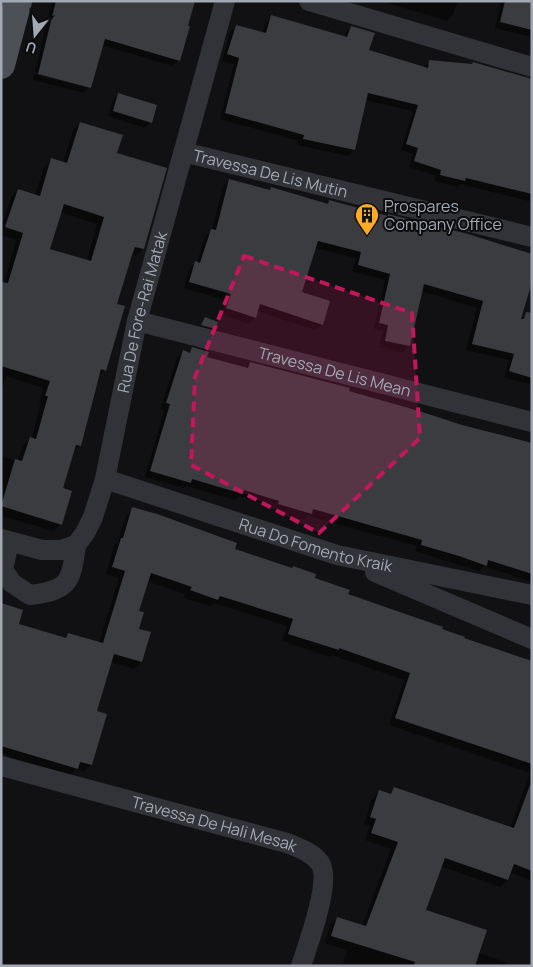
<svg xmlns="http://www.w3.org/2000/svg" width="533" height="967" viewBox="0 0 533 967" font-family="Manrope,sans-serif">
	<style>
		.shadow { fill: #0007; fill-rule: evenodd }
		.building { fill: #3b3c40; fill-rule: evenodd }
		.lines { fill: none; stroke-linecap: round; stroke-linejoin: round }
		.street { stroke: #323338; stroke-width: 20 }
		.primary { stroke: #4e5057; stroke-width: 28 }
		.marked { fill: #c2185b; fill-opacity: 0.2; stroke: #c2185b; stroke-width: 4; stroke-dasharray: 10 6; stroke-linejoin: round }
		.labels { text-anchor: middle; dominant-baseline: central; stroke-width: 4; stroke-linejoin: round; paint-order: stroke }
		.street-label { font-size: 16px; fill: #a2a8b4; stroke: #0c0c0e }
		.poi-label { font-size: 16px; fill: #a2a8b4; stroke: #0c0c0e; text-anchor: start }
	</style>
	<rect width="100%" height="100%" fill="#111113"/>
	<g class="shadow">
		<polygon points="52,1 194,1 179,60 172,66 102,45 90,87 84,93 33,80 34,74 88,88 88,86 35,72"/>
		<polygon points="381,1 458,1 453,15 447,21"/>
		<polygon points="501,1 532,1 532,37 495,28"/>
		<polygon points="272,16 344,38 345,33 351,27 368,51 423,68 430,61 532,79 532,202 461,184 458,187 434,181 436,176 409,167 413,154 401,150 413,111 365,100 354,150 348,156 298,145 299,141 220,119 234,64 222,61 230,32 236,26 262,33 266,23"/>
		<polygon points="118,94 151,122 145,128 108,116 113,100"/>
		<path d="M80 123 116 154 143 249 136 256 131 255 116 305 105 370 97 378 80 445 72 453 61 489V524L54 531 1 516V456L18 461 23 445 32 438 41 403H39L43 388 6 376 1 393V283L4 284 16 240 1 235V227L11 198 18 190 35 196 44 167 51 160 63 163 73 131ZM60 212 97 224 87 261 48 250Z"/>
		<polygon points="229,180 269,191 271,188 326,205 329,202 519,319 532,323 532,385 504,377 509,360 466,350 477,308 421,291 409,346 403,352 379,347 383,331 374,329 385,280 352,271 356,258 315,248 300,293 322,324 315,330 257,311 255,317 249,324 221,314 225,300 184,288 189,269 195,263 197,263 205,236 212,230 223,187"/>
		<polygon points="193,349 205,358 244,369 250,363 461,426 532,444 532,582 484,566 479,571 415,551 417,546 308,516 304,520 273,510 274,507 239,496 235,500 186,486 184,488 145,477 164,411 160,409 177,358 183,352 188,354"/>
		<polygon points="133,509 234,550 313,579 347,594 463,639 532,662 532,881 510,872 507,880 500,887 440,866 424,911 478,953 506,962 505,966 342,966 347,950 325,943 330,925 338,918 362,926 391,849 365,840 370,826 364,824 372,799 379,792 388,795 394,789 510,828 530,773 389,725 404,680 332,655 330,657 282,641 287,626 214,603 210,606 184,598 185,594 147,581 138,612 138,630 141,662 134,669 110,662 96,712 91,764 84,772 76,769 70,776 7,756 7,755 1,753 1,605 17,625 64,639 68,634 99,643 119,578 106,574 114,546 118,543 126,516"/>
	</g>
	<g class="building">
		<polygon points="56,1 195,1 188,26 190,26 180,61 105,39 91,88 38,74"/>
		<polygon points="505,1 532,1 532,30 500,22"/>
		<polygon points="271,15 347,37 351,26 375,33 369,50 428,68 429,60 472,64 473,62 532,79 532,194 466,178 465,181 440,175 441,170 414,161 418,148 406,144 418,105 368,93 355,150 303,139 304,135 225,113 239,58 227,54 236,25 266,33"/>
		<polygon points="118,93 157,105 152,123 113,111"/>
		<path d="M80 122 123 135 117 153 167 168 144 249 135 247 132 255 117 304 125 306 106 371 101 369 81 446 76 445 63 488 72 491 62 525 1 506 15 459 22 461 30 437 36 439 48 396H45L50 381 1 366V282L8 283 23 233 5 227 18 189 40 196 51 158 67 163ZM64 204 104 217 91 261 50 249Z"/>
		<polygon points="229,179 270,190 271,187 328,204 329,200 388,216 388,214 468,234 532,254 532,282 521,319 524,319 526,312 532,313 532,378 509,371 514,354 472,344 483,301 424,284 410,346 385,341 388,325 379,323 390,274 358,265 361,252 318,241 302,292 330,301 323,325 260,304 256,318 226,308 231,294 189,282 195,261 200,263 211,229 216,230"/>
		<polygon points="205,317 218,322 216,329 201,325"/>
		<polygon points="192,347 209,352 207,357 248,368 250,362 350,388 349,391 419,411 462,425 532,443 532,574 488,560 487,566 459,556 421,545 422,540 313,509 312,514 278,504 279,501 244,490 243,494 192,479 191,483 150,471 170,404 166,403 183,350 190,353"/>
		<polygon points="132,507 157,514 237,543 235,549 292,568 293,566 316,574 315,578 350,590 348,594 443,627 442,629 465,637 464,638 532,661 532,764 395,718 410,673 339,648 339,650 288,634 293,619 220,596 218,600 190,590 192,587 151,573 139,611 144,612 139,629 151,632 142,662 114,654 97,711 107,714 92,765 80,762 78,769 1,746 1,603 23,610 19,624 66,638 68,633 103,643 125,571 112,567 121,538 123,538"/>
		<polygon points="530,785 532,786 532,871 514,864 508,880 445,858 426,910 487,930 475,966 414,966 415,962 331,936 337,917 366,926 398,842 371,833 376,819 370,817 379,790 391,794 394,787 514,828"/>
	</g>
	<g class="lines">
		<g class="street">
			<polyline points="309,1 532,67"/>
			<path id="s1" d="M183 152 532 237"/>
			<path id="s2" d="M137 321 532 422"/>
			<path id="s3" d="M105 479 337 555 532 595"/>
			<path id="s4" d="M1 539 42 550H61L76 545 85 533 93 517 105 479 137 321 225 1"/>
			<path d="M9 542 3 570 12 583 30 595C69 590 71 583 76 545"/>
			<polyline points="375,572 532,639"/>
			<path id="s5" d="M1 766 287 843C299 848 312 852 320 863 332 881 308 944 301 966"/>
		</g>
		<polyline class="primary" points="1,65 18,1"/>
	</g>
	<path class="marked" d="M244 256 412 313 420 438 319 533 191 465 195 377Z"/>
	<defs>
		<g id="building-pin" transform="scale(1.25)"><path d="M0 17L-7.5 6A9.5 9.5 0 1 1 7.5 6Z" fill="#f9ab23" stroke="#0c0c0e"/><path d="M-4-6H4V6H1V3H-1V6H-4ZM-2.5-4.3h1.7v1.8h-1.7ZM.8-4.3h1.7v1.8H.8ZM-2.5-1h1.7V.8h-1.7ZM.8-1h1.7V.8H.8Z" fill="#111"/></g>
	</defs>
	<g fill-rule="evenodd">
		<use href="#building-pin" x="367" y="215"/>
	</g>
	<g class="labels">
		<g class="street-label">
			<text stroke="none"><textPath href="#s1" startOffset="90">Travessa De Lis Mutin</textPath></text>
			<text stroke="none"><textPath href="#s4" startOffset="321">Rua De Fore-Rai Matak</textPath></text>
			<text stroke="none"><textPath href="#s2" startOffset="204">Travessa De Lis Mean</textPath></text>
			<text stroke="none"><textPath href="#s3" startOffset="221">Rua Do Fomento Kraik</textPath></text>
			<text stroke="none"><textPath href="#s5" startOffset="221">Travessa De Hali Mesak</textPath></text>
		</g>
		<g class="poi-label">
			<text x="384" y="206">Prospares<tspan x="384" dy="18">Company Office</tspan></text>
		</g>
	</g>
	<rect width="533" height="967" fill="none" stroke="#a2a8b4" stroke-width="5"/>
	<g transform="translate(35 35) rotate(197)" stroke="#0c0c0e" stroke-width="4" paint-order="stroke">
	<path d="M0-4L9 19L0 12L-9 19Z" fill="#a2a8b4"/>
	<text y="-8" font-size="14" font-weight="bold" text-anchor="middle" fill="#a2a8b4">U</text>
	</g>
</svg>
